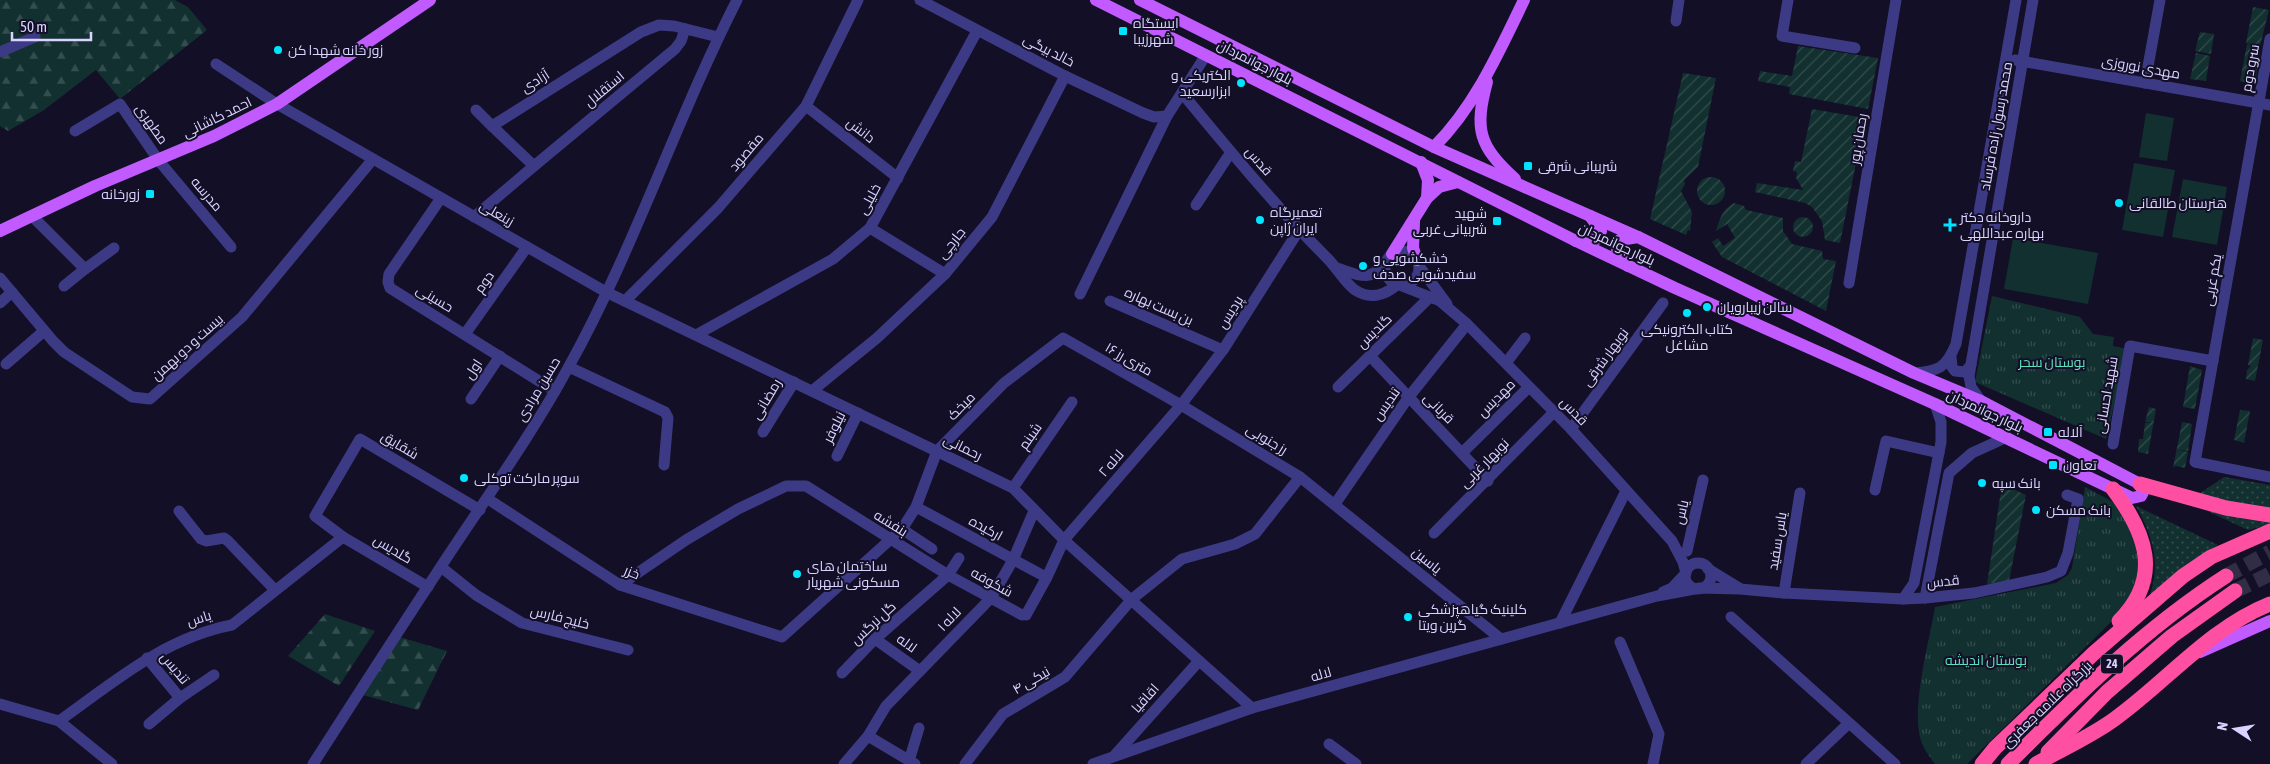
<svg xmlns="http://www.w3.org/2000/svg" width="2270" height="764" viewBox="0 0 2270 764" font-family="'Asap Condensed',Cairo,sans-serif">
	<style>
		.grass { fill: url(#grass-dots) }
		.forest { fill: url(#forest-firs) }
		.park { fill: url(#park-tufts) }
		.garden { fill: url(#garden-furrows) }
		.pitch { fill: #12302f }
		.lines { fill: none; stroke-linecap: round; stroke-linejoin: round }
		.highway-tunnel { stroke: #312d47; stroke-width: 15; stroke-dasharray: 15 8; stroke-linecap: butt }
		.minor { stroke: #3d3a85; stroke-width: 11 }
		.major { stroke: #c25bff; stroke-width: 12 }
		.highway { stroke: #ff4fa3; stroke-width: 15 }
		.poi-dot { fill: #00e5ff; stroke: #130f26; stroke-width: 2 }
		.labels { text-anchor: middle; dominant-baseline: central; stroke-width: 4; stroke-linejoin: round; paint-order: stroke }
		.shield { fill: #130f26; stroke: #9e99be; stroke-width: 1 }
		.shield-label { font-size: 12px; font-weight: bold; fill: #d9d4ff }
		.poi-label { font-size: 14px; fill: #d9d4ff; stroke: #130f26; text-anchor: start }
		.street-label { font-size: 14px; fill: #d9d4ff; stroke: #130f26 }
		.park-label { font-size: 14px; fill: #5fe0c0; stroke: #130f26 }
	</style>
	<defs>
		<pattern id="grass-dots" width="8" height="8" patternUnits="userSpaceOnUse" patternTransform="scale(1.25)"><rect width="8" height="8" fill="#12302f"/><path d="M2 2h.1M6 6h.1" fill="none" stroke="#344d4e" stroke-width="1.8" stroke-linecap="round"/></pattern>
		<pattern id="forest-firs" width="22" height="20" patternUnits="userSpaceOnUse" patternTransform="scale(1.25)"><rect width="22" height="20" fill="#12302f"/><path d="M5 1l3.5 6h-7zM16 11l3.5 6h-7z" fill="#344d4e"/></pattern>
		<pattern id="park-tufts" width="24" height="20" patternUnits="userSpaceOnUse" patternTransform="scale(1.25)"><rect width="24" height="20" fill="#12302f"/><path d="M3 7l-1-3M5 7V3M7 7l1-3M15 17l-1-3M17 17v-4M19 17l1-3" fill="none" stroke="#344d4e"/></pattern>
		<pattern id="garden-furrows" width="10" height="10" patternUnits="userSpaceOnUse" patternTransform="scale(1.25)"><rect width="10" height="10" fill="#12302f"/><path d="M-1 1l2-2M0 10L10 0M9 11l2-2" fill="none" stroke="#344d4e"/></pattern>
	</defs>
	<rect width="100%" height="100%" fill="#130f26"/>
	<g class="grass">
		<polygon points="2224,477 2270,485 2270,511 2193,498"/>
		<polygon points="2192,504 2270,521 2270,524 2248,530"/>
		<path d="M2136 506 2218 545C2191 560 2168 577 2148 600 2162 565 2153 537 2136 506Z"/>
	</g>
	<g class="forest">
		<polygon points="0,0 175,0 188,7 207,30 120,99 96,70 44,110 8,131 0,126"/>
		<polygon points="325,614 375,631 339,686 288,656"/>
		<polygon points="396,636 447,651 418,710 359,694"/>
	</g>
	<g class="park">
		<polygon points="1992,296 2080,317 2093,334 2114,337 2113,346 2127,349 2106,439 1975,382"/>
		<path d="M2085 487 2119 505 2137 532 2139 583 2117 616 1967 764H1935C1929 756 1922 747 1920 737 1912 703 1929 643 1935 607L2056 583 2068 575 2072 568Z"/>
	</g>
	<g class="garden">
		<polygon points="2253,7 2269,10 2260,46 2246,43"/>
		<polygon points="2200,32 2214,34 2211,54 2195,51"/>
		<polygon points="2247,44 2261,46 2258,63 2245,61 2258,64 2256,78 2249,83 2240,81"/>
		<polygon points="1798,46 1878,58 1868,109 1789,94 1790,87 1758,81 1760,71 1792,76"/>
		<polygon points="2196,53 2210,56 2206,81 2190,79"/>
		<polygon points="1683,73 1716,78 1698,167 1684,180 1685,184 1681,191 1692,212 1690,231 1688,230 1686,235 1650,219"/>
		<polygon points="1812,109 1865,118 1840,243 1825,240 1822,221 1812,207 1805,203 1755,192 1757,183 1803,190 1796,178 1797,172 1793,171 1795,161 1801,162"/>
		<circle cx="1711" cy="191" r="14"/>
		<path d="M1734 203 1744 206 1746 210 1783 218V231L1792 244 1822 251 1823 259 1836 261 1826 311 1722 257 1712 242 1718 238 1723 246 1735 238 1727 224 1716 231C1720 218 1722 210 1734 203Z"/>
		<circle cx="1803" cy="227" r="10"/>
		<polygon points="2253,338 2263,340 2255,381 2246,379 2247,370 2251,366 2248,365"/>
		<polygon points="2190,366 2202,370 2195,409 2183,407"/>
		<polygon points="2149,407 2156,409 2148,454 2138,452 2139,439 2143,439 2145,423 2152,423 2145,422"/>
		<polygon points="2240,410 2250,411 2244,443 2234,440"/>
		<polygon points="2182,422 2192,424 2188,451 2177,450 2188,452 2185,468 2175,466 2173,468"/>
		<polygon points="2002,484 2026,495 2009,581 1987,584"/>
	</g>
	<g class="pitch">
		<polygon points="2146,113 2174,118 2167,161 2139,157"/>
		<polygon points="2134,163 2175,170 2163,237 2122,230"/>
		<polygon points="2183,179 2227,187 2217,245 2172,237"/>
		<polygon points="2013,238 2098,253 2088,304 2004,289"/>
	</g>
	<g class="lines">
		<g class="highway-tunnel">
			<polyline points="2226,576 2270,552"/>
			<polyline points="2235,591 2270,574"/>
		</g>
		<g class="minor">
			<polyline points="920,0 1065,76 1143,113 1154,117 1167,116"/>
			<polyline points="1788,0 1782,36 1855,48"/>
			<polyline points="1676,21 1679,0"/>
			<polyline points="2270,39 2195,462 2270,477"/>
			<polyline points="0,52 35,37"/>
			<polyline points="2015,60 2270,105"/>
			<polyline points="216,64 277,104 606,292 1013,488 1064,540 1252,708"/>
			<polyline points="2145,83 2160,0"/>
			<path d="M1182 93C1229 150 1276 207 1328 259 1336 267 1346 284 1355 290 1370 300 1385 295 1397 285"/>
			<polyline points="806,106 898,178"/>
			<polyline points="476,110 492,126"/>
			<polyline points="75,131 120,104 159,161 231,247"/>
			<polyline points="534,166 675,49 681,41 685,29"/>
			<polyline points="441,198 389,274 388,282 390,288 555,391"/>
			<polyline points="1196,205 1231,152"/>
			<polyline points="32,216 85,269 64,286"/>
			<polyline points="474,217 534,166 492,126 641,32 659,25 674,26 718,37"/>
			<polyline points="870,228 945,274"/>
			<circle cx="1402" cy="268" r="17"/>
			<polyline points="1419,266 1447,304"/>
			<path d="M1337 268C1359 275 1369 283 1385 263"/>
			<polyline points="85,269 114,248"/>
			<polyline points="0,278 53,341 64,352 132,397 150,399 242,317 373,159"/>
			<polyline points="1849,283 1896,0"/>
			<polyline points="1402,286 1440,301 1467,324 1571,429 1672,541 1683,562 1686,573 1672,588 1663,592"/>
			<polyline points="1080,294 1167,116 1206,55"/>
			<polyline points="625,301 718,208 806,106 858,0"/>
			<polyline points="1110,301 1223,350"/>
			<polyline points="0,303 12,292"/>
			<polyline points="465,334 527,247"/>
			<polyline points="696,335 833,259 870,228 977,31"/>
			<polyline points="1370,356 1488,481"/>
			<polyline points="1951,357 1952,367 1955,371 1965,372 1971,365"/>
			<polyline points="1506,363 1525,338"/>
			<polyline points="6,364 44,331"/>
			<polyline points="569,367 665,412 668,418 664,465"/>
			<path d="M1914 373C1939 371 1946 368 1956 344L2016 0"/>
			<polyline points="1338,387 1430,297"/>
			<polyline points="812,391 877,338 945,274 992,217 1065,76"/>
			<polyline points="471,399 500,356"/>
			<polyline points="1981,401 1971,387 1969,376 2033,0"/>
			<polyline points="1571,429 1663,303"/>
			<polyline points="763,432 794,382"/>
			<polyline points="2113,444 2130,346 2213,361"/>
			<polyline points="1462,453 1529,387"/>
			<polyline points="837,456 858,413"/>
			<polyline points="1013,488 1072,402"/>
			<polyline points="1875,490 1886,441 1939,453"/>
			<polyline points="488,499 620,585 782,637 902,529 916,507 937,451 1004,383 1063,338 1181,405 1300,477 1501,639"/>
			<polyline points="1335,504 1408,398 1467,324"/>
			<polyline points="916,507 1042,575"/>
			<polyline points="179,511 201,539 206,541 224,538 228,541 275,590"/>
			<polyline points="902,529 932,549"/>
			<polyline points="1434,533 1554,412"/>
			<polyline points="1687,551 1703,480"/>
			<circle cx="1698" cy="576" r="13"/>
			<polyline points="441,567 476,595 522,623 628,650"/>
			<polyline points="1708,569 1739,588"/>
			<polyline points="620,585 686,540 738,509 786,486 806,486 948,575 1022,615"/>
			<polyline points="428,587 343,537 315,516 360,439 480,510"/>
			<polyline points="1784,593 1800,493"/>
			<polyline points="1925,598 1949,473 1972,453 2007,437"/>
			<polyline points="1903,599 1914,583 1941,442 1941,422 1935,404"/>
			<polyline points="1026,615 1047,577 1064,540 1181,405 1223,350 1299,230"/>
			<polyline points="1731,617 1895,764"/>
			<polyline points="1560,623 1626,491"/>
			<polyline points="875,639 920,671"/>
			<polyline points="1620,642 1659,734 1653,764"/>
			<polyline points="147,658 180,698 214,675"/>
			<polyline points="842,673 875,639 948,575 959,558"/>
			<polyline points="0,704 59,721"/>
			<polyline points="149,724 180,698"/>
			<polyline points="868,736 915,764"/>
			<polyline points="1329,744 1356,764"/>
			<polyline points="1115,755 1199,661"/>
			<polyline points="909,761 919,728"/>
			<path d="M112 764 59 721C114 682 164 638 232 625L343 537"/>
			<path d="M313 764C355 699 397 633 440 568 483 502 530 438 568 368 633 252 676 120 737 0"/>
			<polyline points="844,764 868,736 886,706 991,598 1013,560 1034,511"/>
			<polyline points="965,764 1003,714 1065,677 1132,599 1182,559 1235,544 1255,534 1300,477"/>
			<polyline points="1093,764 1252,708 1657,596 1700,588 1740,589 1784,593 1903,599 1925,598 1974,593 2047,577 2061,571 2068,553 2078,499 2067,495"/>
			<polyline points="1806,764 1848,724"/>
		</g>
		<g class="major">
			<polyline points="1096,0 1576,241 1675,288 1935,404 2132,498 2141,496 2143,492 2140,484 1981,401 1914,373 1638,237 1434,147 1140,0"/>
			<path d="M1487 82C1474 130 1479 146 1515 179"/>
			<path d="M1434 147C1475 106 1499 52 1524 0"/>
			<polyline points="1421,162 1428,180 1427,198"/>
			<polyline points="1414,222 1413,248 1417,260"/>
			<polyline points="0,231 95,186 214,136 277,104 430,0"/>
			<polyline points="1576,241 1597,239 1601,231 1590,216"/>
			<polyline points="1392,254 1427,198 1439,187 1458,182"/>
			<polyline points="1628,266 1617,249 1620,240 1638,237"/>
			<polyline points="2200,652 2270,621"/>
		</g>
		<g class="highway">
			<polyline points="2140,484 2226,508 2270,515"/>
			<path d="M2113 489C2146 533 2163 577 2119 621"/>
			<polyline points="2048,752 2107,692 2172,636 2235,591"/>
			<polyline points="1982,764 1995,748 2094,653 2183,576 2211,557 2270,531"/>
			<path d="M2008 764C2076 696 2145 628 2226 576"/>
			<path d="M2036 764C2062 749 2092 736 2116 718 2167 681 2210 628 2270 604"/>
		</g>
	</g>
	<g class="poi-dot">
		<rect x="1118" y="26" width="10" height="10" rx="2.5"/>
		<circle cx="278" cy="50" r="5"/>
		<circle cx="1241" cy="83" r="5"/>
		<rect x="1523" y="161" width="10" height="10" rx="2.5"/>
		<rect x="145" y="189" width="10" height="10" rx="2.5"/>
		<circle cx="2119" cy="203" r="5"/>
		<circle cx="1260" cy="220" r="5"/>
		<rect x="1492" y="216" width="10" height="10" rx="2.5"/>
		<path d="M1947.5 217.5h5v5h5v5h-5v5h-5v-5h-5v-5h5z"/>
		<circle cx="1363" cy="266" r="5"/>
		<circle cx="1707" cy="307" r="5"/>
		<circle cx="1687" cy="313" r="5"/>
		<rect x="2043" y="427" width="10" height="10" rx="2.5"/>
		<rect x="2048" y="460" width="10" height="10" rx="2.5"/>
		<circle cx="464" cy="478" r="5"/>
		<circle cx="1982" cy="483" r="5"/>
		<circle cx="2036" cy="510" r="5"/>
		<circle cx="797" cy="574" r="5"/>
		<circle cx="1408" cy="617" r="5"/>
	</g>
	<g class="labels">
		<rect class="shield" x="2101" y="654.5" width="22" height="19" rx="4"/>
		<g class="shield-label">
			<text x="2112" y="664">24</text>
		</g>
		<g class="poi-label">
			<text x="1133" y="23">ایستگاه<tspan x="1133" dy="16">شهرزیبا</tspan></text>
			<text x="288" y="50">زور خانه شهدا کن</text>
			<text x="1231" y="75" text-anchor="end">الکتریکی و<tspan x="1231" dy="16">ابزارسعید</tspan></text>
			<text x="1538" y="166">شریبانی شرقی</text>
			<text x="140" y="194" text-anchor="end">زورخانه</text>
			<text x="2129" y="203">هنرستان طالقانی</text>
			<text x="1270" y="212">تعمیرگاه<tspan x="1270" dy="16">ایران ژاپن</tspan></text>
			<text x="1487" y="213" text-anchor="end">شهید<tspan x="1487" dy="16">شربیانی غربی</tspan></text>
			<text x="1960" y="217">داروخانه دکتر<tspan x="1960" dy="16">بهاره عبداللهی</tspan></text>
			<text x="1373" y="258">خشکشویی و<tspan x="1373" dy="16">سفیدشویی صدف</tspan></text>
			<text x="1717" y="307">سالن زیبارویان</text>
			<text x="1687" y="329" text-anchor="middle">کتاب الکترونیکی<tspan x="1687" dy="16">مشاغل</tspan></text>
			<text x="2058" y="432">آلاله</text>
			<text x="2063" y="465">تعاون</text>
			<text x="474" y="478">سوپر مارکت توکلی</text>
			<text x="1992" y="483">بانک سپه</text>
			<text x="2046" y="510">بانک مسکن</text>
			<text x="807" y="566">ساختمان های<tspan x="807" dy="16">مسکونی شهریار</tspan></text>
			<text x="1418" y="609">کلینیک گیاهپزشکی<tspan x="1418" dy="16">گرین ویتا</tspan></text>
		</g>
		<g class="street-label">
			<text transform="translate(1049 50) rotate(27)">خالد بیگی</text>
			<text transform="translate(1255 62) rotate(27)">بلوار جوانمردان</text>
			<text transform="translate(2141 67) rotate(10)">مهدی نوروزی</text>
			<text transform="translate(2250 68) rotate(-80)">سرو دوم</text>
			<text transform="translate(535 81) rotate(-32)">آزادی</text>
			<text transform="translate(604 89) rotate(-40)">استقلال</text>
			<text transform="translate(217 117) rotate(-26)">احمد کاشانی</text>
			<text transform="translate(152 124) rotate(55)">مطهری</text>
			<text transform="translate(1996 126) rotate(-80)">محمد رسول زاده فرساد</text>
			<text transform="translate(861 130) rotate(38)">دانش</text>
			<text transform="translate(1858 139) rotate(-81)">رحمان پور</text>
			<text transform="translate(746 152) rotate(-50)">مقصود</text>
			<text transform="translate(1259 161) rotate(49)">قدس</text>
			<text transform="translate(207 194) rotate(50)">مدرسه</text>
			<text transform="translate(869 199) rotate(-61)">خلیلی</text>
			<text transform="translate(497 213) rotate(30)">زینعلی</text>
			<text transform="translate(951 243) rotate(-51)">جارچی</text>
			<text transform="translate(1617 244) rotate(25)">بلوار جوانمردان</text>
			<text transform="translate(2212 280) rotate(-80)">یکم غربی</text>
			<text transform="translate(484 282) rotate(-55)">دوم</text>
			<text transform="translate(435 298) rotate(31)">حسینی</text>
			<text transform="translate(1159 306) rotate(24)">بن بست بهاره</text>
			<text transform="translate(1230 312) rotate(-58)">پردیس</text>
			<text transform="translate(1374 331) rotate(-44)">گلدیس</text>
			<text transform="translate(187 347) rotate(-42)">بیست و دو بهمن</text>
			<text transform="translate(1605 357) rotate(-54)">نوبهار شرقی</text>
			<text transform="translate(1129 359) rotate(30)">۱۶ متری رز</text>
			<text transform="translate(473 369) rotate(-57)">اول</text>
			<text transform="translate(538 389) rotate(-59)">حسین مرادی</text>
			<text transform="translate(2106 395) rotate(-80)">شهید احسانی</text>
			<text transform="translate(1496 398) rotate(-45)">مهدیس</text>
			<text transform="translate(766 399) rotate(-59)">رمضانی</text>
			<text transform="translate(1386 404) rotate(-55)">تندیس</text>
			<text transform="translate(961 406) rotate(-45)">میخک</text>
			<text transform="translate(1439 408) rotate(45)">قربانی</text>
			<text transform="translate(1574 411) rotate(46)">قدس</text>
			<text transform="translate(1985 411) rotate(25)">بلوار جوانمردان</text>
			<text transform="translate(834 427) rotate(-64)">نیلوفر</text>
			<text transform="translate(1030 436) rotate(-55)">شبنم</text>
			<text transform="translate(1267 439) rotate(31)">رز جنوبی</text>
			<text transform="translate(400 445) rotate(31)">شقایق</text>
			<text transform="translate(963 447) rotate(26)">رحمانی</text>
			<text transform="translate(1111 463) rotate(-49)">لاله ۲</text>
			<text transform="translate(1484 463) rotate(-45)">نوبهار غربی</text>
			<text transform="translate(1681 512) rotate(-77)">یاس</text>
			<text transform="translate(891 523) rotate(32)">بنفشه</text>
			<text transform="translate(986 528) rotate(29)">ارکیده</text>
			<text transform="translate(1777 541) rotate(-81)">یاس سفید</text>
			<text transform="translate(393 549) rotate(31)">گلدیس</text>
			<text transform="translate(1427 560) rotate(39)">یاسین</text>
			<text transform="translate(632 572) rotate(22)">خزر</text>
			<text transform="translate(1943 581) rotate(-6)">قدس</text>
			<text transform="translate(992 582) rotate(29)">شکوفه</text>
			<text transform="translate(560 617) rotate(14)">خلیج فارس</text>
			<text transform="translate(199 618) rotate(-17)">یاس</text>
			<text transform="translate(949 619) rotate(-46)">لاله ۱</text>
			<text transform="translate(873 623) rotate(-43)">گل نرگس</text>
			<text transform="translate(907 643) rotate(35)">لاله</text>
			<text transform="translate(175 668) rotate(50)">تندیس</text>
			<text transform="translate(1321 674) rotate(-16)">لاله</text>
			<text transform="translate(1031 680) rotate(-30)">نیکی ۴</text>
			<text transform="translate(1145 698) rotate(-48)">اقاقیا</text>
			<text transform="translate(2047 704) rotate(-44)">بزرگراه علامه جعفری</text>
		</g>
		<g class="park-label">
			<text x="2052" y="362">بوستان سحر</text>
			<text x="1986" y="660">بوستان اندیشه</text>
		</g>
	</g>
	<g transform="translate(2235 729) rotate(282)" stroke="#130f26" stroke-width="4" paint-order="stroke">
	<path d="M0-4L9 19L0 12L-9 19Z" fill="#d9d4ff"/>
	<text y="-8" font-size="14" font-weight="bold" text-anchor="middle" fill="#d9d4ff">N</text>
	</g>
	<path d="M12 32v8h79v-8" fill="none" stroke="#d9d4ff" stroke-width="2.5"/>
	<text x="20" y="32" font-size="15" fill="#d9d4ff" stroke="#130f26" stroke-width="4" paint-order="stroke">50 m</text>
</svg>
